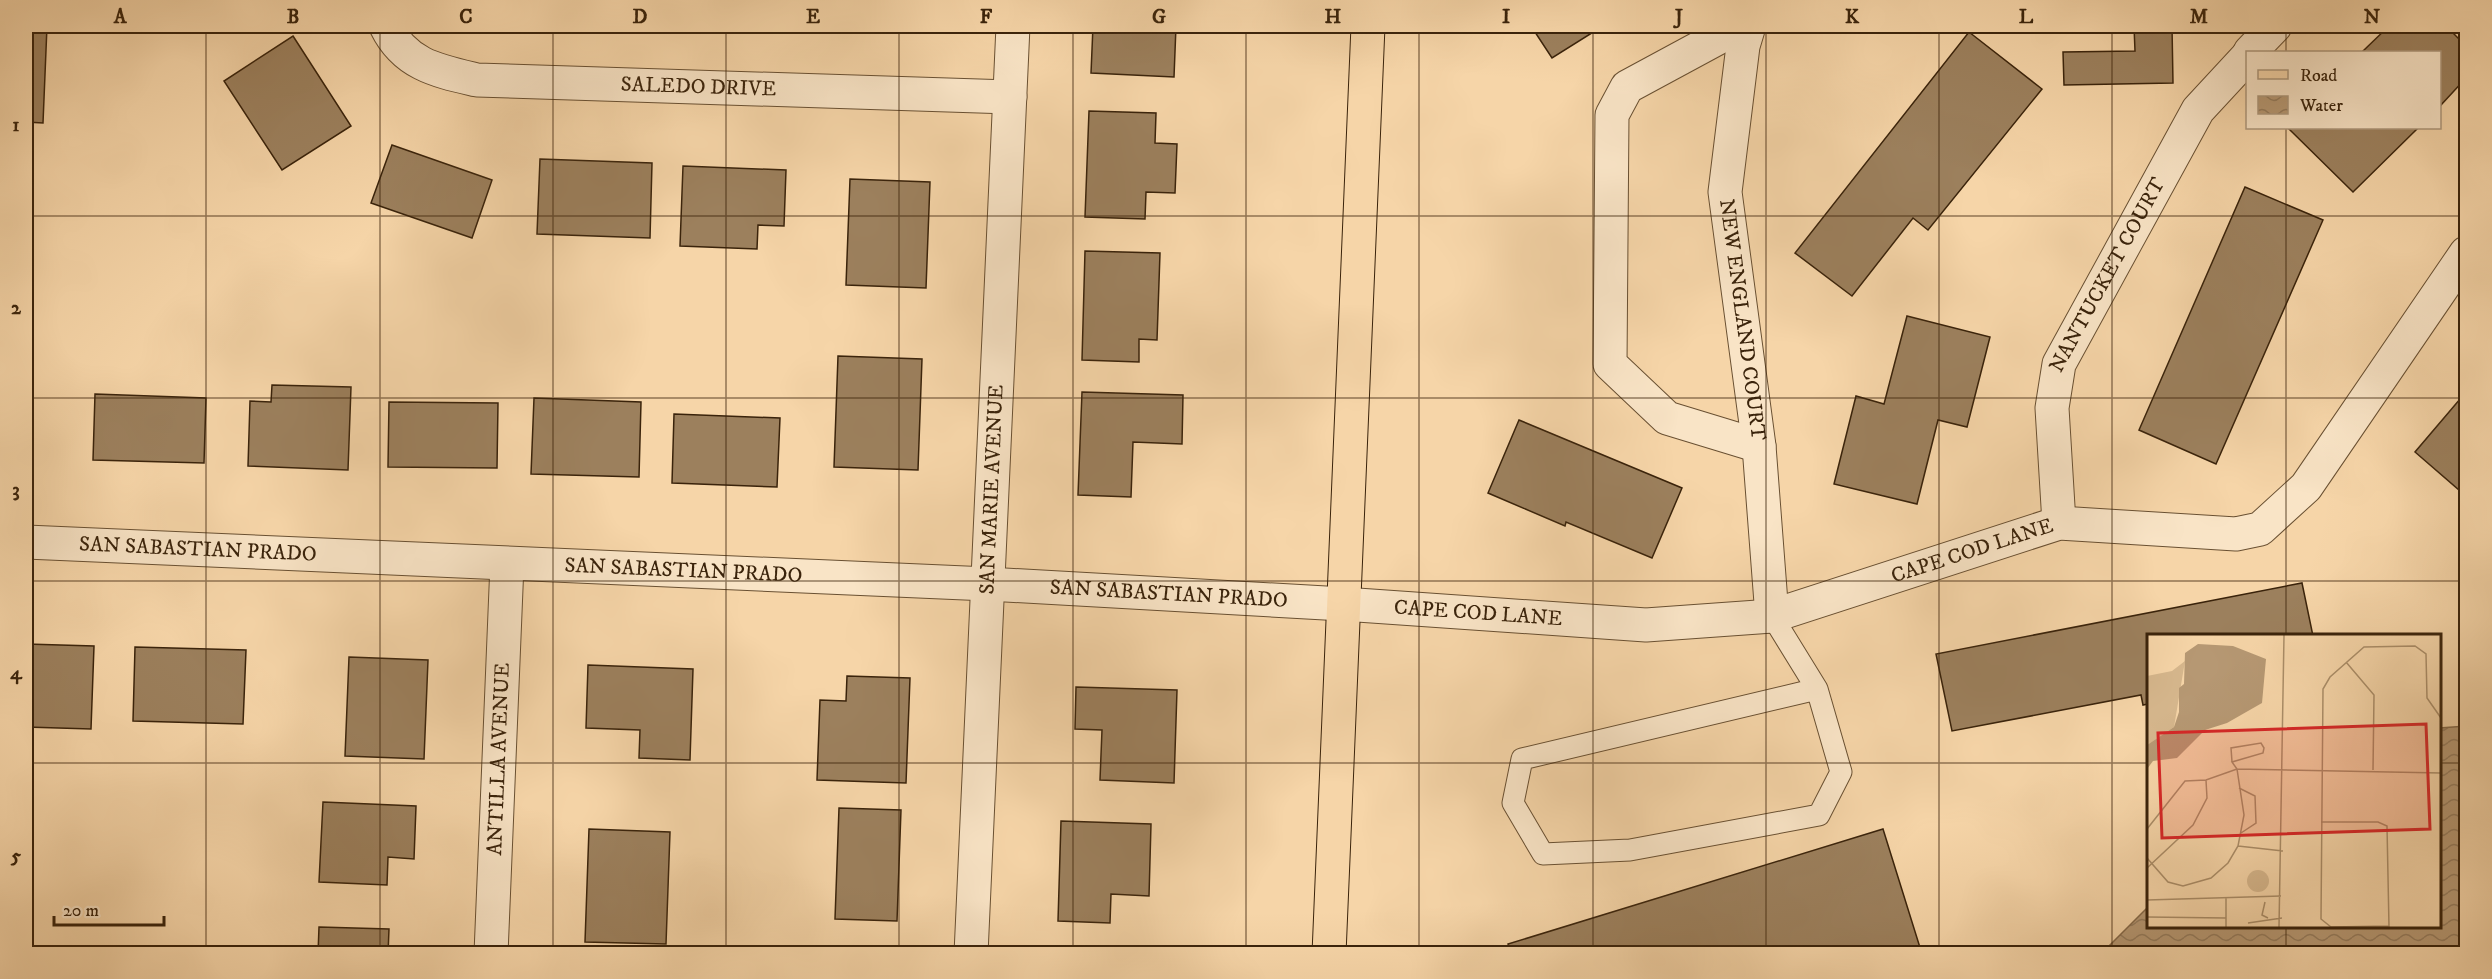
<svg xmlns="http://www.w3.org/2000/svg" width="2492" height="979" viewBox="0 0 2492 979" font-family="'IM FELL DW Pica',serif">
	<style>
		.water { fill: url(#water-waves); stroke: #846949; stroke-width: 1.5 }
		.building { fill: #9c805d; stroke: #3a230b; stroke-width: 1.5 }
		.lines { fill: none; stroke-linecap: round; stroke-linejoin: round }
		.lane-casing { stroke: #695032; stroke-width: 23 }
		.street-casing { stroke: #695032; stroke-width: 35 }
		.primary-casing { stroke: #3a230b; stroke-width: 35 }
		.lane { stroke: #f9e4c6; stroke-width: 21 }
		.street { stroke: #f9e4c6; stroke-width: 33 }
		.primary { stroke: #f6d5a8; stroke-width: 33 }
		.grid { fill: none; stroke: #3a230b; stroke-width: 1.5; stroke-opacity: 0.55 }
		.labels { text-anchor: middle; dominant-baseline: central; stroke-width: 4.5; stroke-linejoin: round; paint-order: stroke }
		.street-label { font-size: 21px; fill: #3a230b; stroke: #f9e4c6 }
		.inset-road { fill: none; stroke: #ab8e69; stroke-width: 1.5 }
		.view { fill: #d62828; fill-opacity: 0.15; stroke: #d62828; stroke-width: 3 }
		.inset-edge { fill: none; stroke: #3a230b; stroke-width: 3 }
		.neatline { fill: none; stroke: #3a230b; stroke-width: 2 }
		.grid-label { font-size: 20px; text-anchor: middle; font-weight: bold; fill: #3a230b }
	</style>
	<defs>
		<pattern id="water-waves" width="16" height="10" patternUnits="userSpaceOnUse" patternTransform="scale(1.5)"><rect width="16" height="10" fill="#b69873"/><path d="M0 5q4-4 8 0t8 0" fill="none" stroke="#957c5d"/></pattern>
	</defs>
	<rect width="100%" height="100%" fill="#f6d5a8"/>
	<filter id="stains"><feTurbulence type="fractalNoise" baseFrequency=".00333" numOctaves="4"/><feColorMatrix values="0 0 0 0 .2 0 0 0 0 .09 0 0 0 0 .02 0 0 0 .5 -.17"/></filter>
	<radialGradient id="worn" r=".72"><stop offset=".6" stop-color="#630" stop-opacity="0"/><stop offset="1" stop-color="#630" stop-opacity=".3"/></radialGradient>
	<polygon class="water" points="2466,726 2466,953 2102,953 2148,907 2148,926 2440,926 2440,728"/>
	<g class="building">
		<polygon points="26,26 47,26 43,123 26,122"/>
		<polygon points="1093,26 1176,26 1174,77 1091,73"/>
		<polygon points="1531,26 1603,26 1552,58"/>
		<polygon points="1874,26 1890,26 1879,32"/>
		<polygon points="2134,26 2172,26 2173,83 2064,85 2063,52 2135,51"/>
		<polygon points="2389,26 2446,26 2466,46 2466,78 2440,106 2440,52 2362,52"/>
		<polygon points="1969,32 2042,89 1928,230 1913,218 1852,296 1795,253"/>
		<polygon points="293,36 351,126 282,170 224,81"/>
		<polygon points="1089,111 1156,113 1155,143 1177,144 1175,193 1146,192 1145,219 1085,217"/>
		<polygon points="2288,128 2418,128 2353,192"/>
		<polygon points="392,145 492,180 472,238 371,203"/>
		<polygon points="540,159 652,163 650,238 537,234"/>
		<polygon points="683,166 786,170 784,226 758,225 757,249 680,246"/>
		<polygon points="850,179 930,182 926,288 846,285"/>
		<polygon points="2245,187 2323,220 2216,464 2139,430"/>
		<polygon points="1085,251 1160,253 1157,340 1139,339 1139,362 1082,360"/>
		<polygon points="1907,316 1990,337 1967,427 1938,420 1917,504 1834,484 1856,396 1884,404"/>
		<polygon points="838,356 922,359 918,470 834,467"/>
		<polygon points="272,385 351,387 348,470 248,466 250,401 271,402"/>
		<polygon points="1082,392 1183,395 1182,444 1133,442 1131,497 1078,495"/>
		<polygon points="2466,392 2466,496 2415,452"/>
		<polygon points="95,394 206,398 204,463 93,460"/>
		<polygon points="534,398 641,402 639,477 531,474"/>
		<polygon points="389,402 498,403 497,468 388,467"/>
		<polygon points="674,414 780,418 777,487 672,483"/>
		<polygon points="1519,420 1682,488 1652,558 1566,522 1565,526 1488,493"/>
		<polygon points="2302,583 2313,636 2148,636 2148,704 2143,705 2141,695 1952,731 1936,654"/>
		<polygon points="26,644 94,646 91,729 26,727"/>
		<polygon points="135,647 246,650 243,724 133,721"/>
		<polygon points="349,657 428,660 424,759 345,756"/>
		<polygon points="588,665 693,669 690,760 639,758 640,730 586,728"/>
		<polygon points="847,676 910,678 906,783 817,780 820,700 846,701"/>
		<polygon points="1076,687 1177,690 1174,783 1100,780 1102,730 1075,729"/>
		<polygon points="323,802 416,806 414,859 388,857 387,885 319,882"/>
		<polygon points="839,808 901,810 897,921 835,919"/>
		<polygon points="1061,821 1151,824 1149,896 1111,894 1110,923 1058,921"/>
		<polygon points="589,829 670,832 666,944 585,942"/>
		<polygon points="1883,829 1922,954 1511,954 1508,944"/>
		<polygon points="319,927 389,929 388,954 318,954"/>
		<polygon points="839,952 880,954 838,954"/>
	</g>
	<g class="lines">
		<g class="lane-casing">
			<polyline id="lane" points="1772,616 1817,689 1522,759 1513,803 1543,854 1630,850 1819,815 1841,772 1817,689"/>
		</g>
		<g class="street-casing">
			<g id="street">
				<path id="s1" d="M386 26C405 65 438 71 477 80L1010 97"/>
				<polyline points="1740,26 1627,87 1612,115 1610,364 1667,418 1759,446"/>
				<path id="s2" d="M1749 26 1743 46 1725 192 1759 446 1772 616"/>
				<polyline points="2250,52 2275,26"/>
				<path id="s3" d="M2059 523 2052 408 2059 364 2198 110 2248 56"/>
				<path id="s4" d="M26 542 988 584 1343 604 1646 625 1772 616 2059 523 2236 534 2260 529 2306 487 2466 253"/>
				<path id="s5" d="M491 954 507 564"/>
				<path id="s6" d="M971 954 1013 26"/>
			</g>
		</g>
		<g class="primary-casing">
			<polyline id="primary" points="1329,954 1368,26"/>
		</g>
		<use href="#lane" class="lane"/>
		<use href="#street" class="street"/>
		<use href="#primary" class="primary"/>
	</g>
	<path class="grid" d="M206 26V954M380 26V954M553 26V954M726 26V954M899 26V954M1073 26V954M1246 26V954M1419 26V954M1593 26V954M1766 26V954M1939 26V954M2112 26V954M2286 26V52M2286 128V636M26 216H2466M26 398H2466M26 581H2466M26 763H2148M2440 763H2466M2286 926V954"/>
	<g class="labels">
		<g class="street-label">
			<text stroke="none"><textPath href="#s1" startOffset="332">SALEDO DRIVE</textPath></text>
			<text stroke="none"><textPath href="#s3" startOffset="261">NANTUCKET COURT</textPath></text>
			<text stroke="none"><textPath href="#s2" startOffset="297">NEW ENGLAND COURT</textPath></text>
			<text stroke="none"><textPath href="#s6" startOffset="465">SAN MARIE AVENUE</textPath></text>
			<text stroke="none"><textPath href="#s4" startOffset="172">SAN SABASTIAN PRADO</textPath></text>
			<text stroke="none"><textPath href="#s4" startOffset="1959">CAPE COD LANE</textPath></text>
			<text stroke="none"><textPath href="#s4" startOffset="658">SAN SABASTIAN PRADO</textPath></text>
			<text stroke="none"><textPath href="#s4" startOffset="1144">SAN SABASTIAN PRADO</textPath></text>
			<text stroke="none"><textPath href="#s4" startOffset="1454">CAPE COD LANE</textPath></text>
			<text stroke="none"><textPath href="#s5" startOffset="195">ANTILLA AVENUE</textPath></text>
		</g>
	</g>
	<g transform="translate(2147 634)">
		<rect width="294" height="294" fill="#f6d5a8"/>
		<path d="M100 247a11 11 0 1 1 22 0a11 11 0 1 1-22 0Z" fill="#d6b78d"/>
		<path d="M38 27 27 93 0 111V42L25 37Z" fill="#d6b78d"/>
		<path d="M51 10 86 12 119 25 115 69 80 89 58 96 30 124 6 127 0 135V111L27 93 32 78V54L37 50 38 19Z" fill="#b69873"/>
		<path class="inset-road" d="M199 28 227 61 226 136M92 154 108 162 109 189 94 199M174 188H231L240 192 242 293M0 195 38 147 59 146 90 135 294 139M91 212 136 217M0 224 21 248 36 252 64 244 81 229 91 212 97 181 90 135 85 128 116 119 117 114 114 109 84 114 85 128M0 234 46 191 60 164 59 146M0 266 134 262M118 268 115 281 121 284M0 283 79 284M101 289 135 284M242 292 184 293 174 285 176 55 183 43 217 13 268 12 279 20 280 64 294 84M79 293V264M132 293 137 1"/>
		<path class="view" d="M279 90 283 195 15 204 11 99Z"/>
		<rect width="294" height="294" class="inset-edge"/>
	</g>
	<rect width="2492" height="979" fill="none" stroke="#f6d5a8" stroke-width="66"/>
	<rect x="2246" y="51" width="195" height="78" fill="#f9e4c6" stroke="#ad977b" stroke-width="1.5"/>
	<rect x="2258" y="70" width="30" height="9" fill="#f6d5a8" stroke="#ad977b" stroke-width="1.5"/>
	<text x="2300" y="81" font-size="18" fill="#3a230b">Road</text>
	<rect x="2258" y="96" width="30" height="18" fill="url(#water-waves)" stroke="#ad977b" stroke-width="1.5"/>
	<text x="2300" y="111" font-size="18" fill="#3a230b">Water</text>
	<path d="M54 916v9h110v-9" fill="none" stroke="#3a230b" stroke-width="3"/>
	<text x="63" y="916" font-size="18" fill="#3a230b" stroke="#f9e4c6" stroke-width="4.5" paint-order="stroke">20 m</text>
	<rect x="33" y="33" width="2426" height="913" class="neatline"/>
	<g class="grid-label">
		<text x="120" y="23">A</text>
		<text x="293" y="23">B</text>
		<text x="466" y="23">C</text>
		<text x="640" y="23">D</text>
		<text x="813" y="23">E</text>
		<text x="986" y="23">F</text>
		<text x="1159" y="23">G</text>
		<text x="1333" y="23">H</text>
		<text x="1506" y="23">I</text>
		<text x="1679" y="23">J</text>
		<text x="1852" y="23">K</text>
		<text x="2026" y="23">L</text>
		<text x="2199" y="23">M</text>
		<text x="2372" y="23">N</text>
		<text x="16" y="131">1</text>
		<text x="16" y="314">2</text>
		<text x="16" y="496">3</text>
		<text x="16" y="679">4</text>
		<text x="16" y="862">5</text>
	</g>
	<rect width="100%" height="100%" filter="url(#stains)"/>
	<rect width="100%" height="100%" fill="url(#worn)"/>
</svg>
